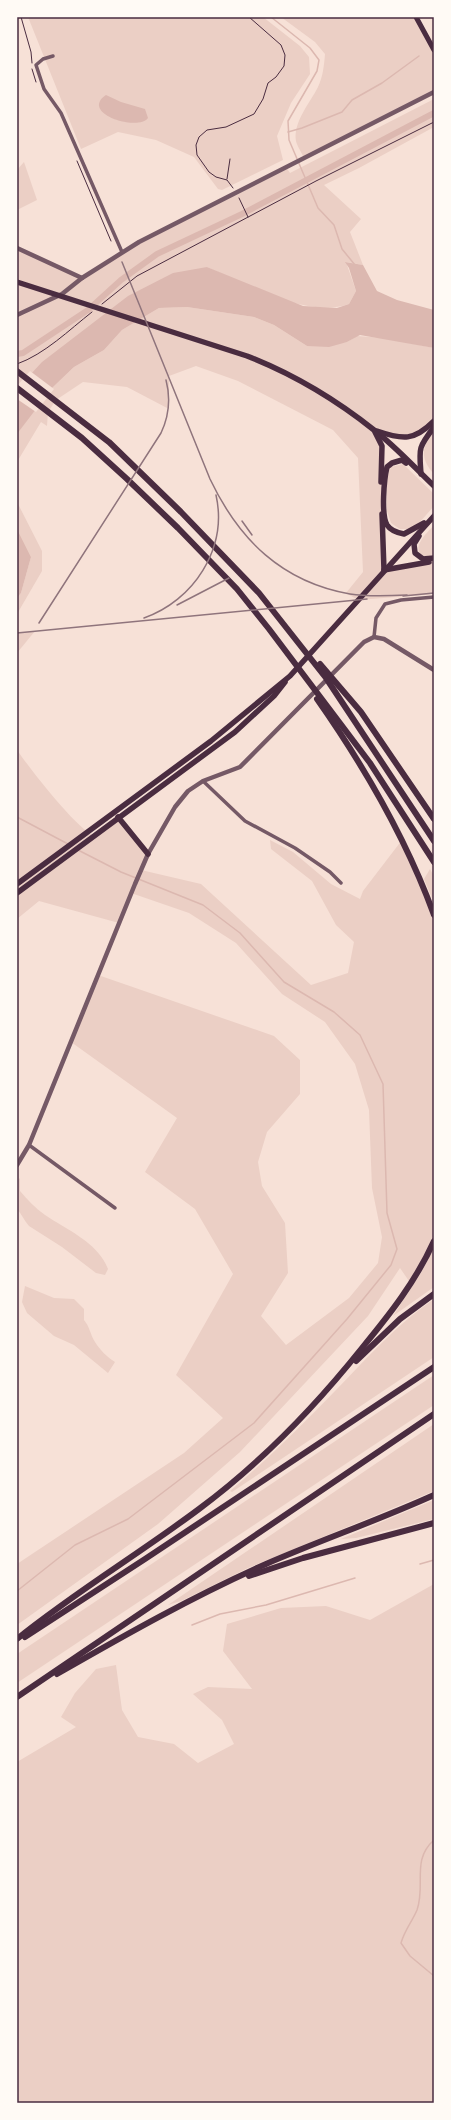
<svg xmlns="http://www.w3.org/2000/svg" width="451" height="2120" viewBox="0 0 451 2120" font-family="'PT Sans',sans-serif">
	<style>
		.green { fill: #ebcfc5 }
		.water { fill: #dcb8b0 }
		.pier { fill: #f7e1d7 }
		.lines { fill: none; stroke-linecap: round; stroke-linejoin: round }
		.stream { stroke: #dcb8b0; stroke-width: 1.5 }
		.canal { stroke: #dcb8b0; stroke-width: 6 }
		.path { stroke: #4a2c40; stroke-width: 1 }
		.minor { stroke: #755966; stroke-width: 3.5 }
		.tertiary { stroke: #755966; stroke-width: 4.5 }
		.secondary { stroke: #4a2c40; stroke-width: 5 }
		.primary { stroke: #4a2c40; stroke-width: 5.5 }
		.motorway { stroke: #4a2c40; stroke-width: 6 }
		.rail { stroke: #8f747c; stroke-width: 1.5 }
		.neatline { fill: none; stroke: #4a2c40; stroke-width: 1.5 }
	</style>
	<rect width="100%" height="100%" fill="#f7e1d7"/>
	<g class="green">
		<polygon points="28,17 263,17 300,46 309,57 310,74 291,103 277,136 283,160 222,190 218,189 194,157 156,140 118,132 81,149"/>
		<path d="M281 17H416L434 50V92L304 158C302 153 297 146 296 141 293 122 310 103 318 87 323 76 324 66 325 54L315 42Z"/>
		<path d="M434 99V127L359 168 324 185 361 219 350 232 363 265 346 262 356 291 349 304C306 319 246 284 207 267L67 345 52 388 74 367 104 350 122 330 159 308 187 307 254 317 274 325 307 346 347 342 357 336 384 338 434 348V421L411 437 376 431 382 446 384 570 434 561V594L358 600 346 593 363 572 358 458 333 430 238 381 196 366 169 376V409L127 387 83 382 56 400 48 412 47 426 41 422 17 462V434L31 414 17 404V248L82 278 128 249 286 167 290 173Z"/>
		<polygon points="24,162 37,200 17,210 17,170"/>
		<path d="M434 431V474C420 459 421 446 434 431Z"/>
		<polygon points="403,464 434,494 434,506 419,523 410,529 400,529 391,523 387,511 387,475 391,467"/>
		<polygon points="17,502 42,551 42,571 17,614 17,598 21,593 31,557 17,529"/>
		<path d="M434 525V555L426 557C408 550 427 533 434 525Z"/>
		<polygon points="35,631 17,653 17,633"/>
		<path d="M17 750C30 769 76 828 94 836L119 819 148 854 141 870 201 884 311 985 348 973 354 942 336 925 312 881 271 849 270 840 293 852 331 884 360 899 363 891 402 840 434 915V1241L411 1284 400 1268 368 1316 240 1452 158 1524 17 1625V1564L184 1453 223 1418 176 1375 233 1274 195 1209 145 1172 177 1118 71 1042 98 975 274 1036 300 1060V1094L267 1132 258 1162 262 1186 285 1223 288 1273 261 1316 286 1345 349 1298 378 1263 382 1237 372 1188 369 1110 355 1064 325 1022 282 994 236 943 189 913 131 893 119 923 39 901 17 919Z"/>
		<polygon points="430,869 434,876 434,903 424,879"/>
		<path d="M20 1178V1191C27 1199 35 1208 45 1215 65 1229 98 1242 108 1269L105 1275 96 1273 62 1247 29 1226C24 1220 22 1215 17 1209V1181Z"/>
		<polygon points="434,1248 434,1287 393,1316 421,1273"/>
		<path d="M25 1286 54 1298 74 1299 84 1309V1320C90 1327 90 1334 95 1342 100 1350 107 1357 115 1362L108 1373 74 1345 54 1336 27 1313 22 1302Z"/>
		<path d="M434 1299V1357L232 1492 230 1491C267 1460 302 1425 336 1390 367 1358 397 1324 434 1299Z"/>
		<polygon points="434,1375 434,1405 17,1683 17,1654"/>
		<polygon points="434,1424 434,1491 248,1568 181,1601 168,1605"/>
		<polygon points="434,1500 434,1519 356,1538 341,1539"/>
		<polygon points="434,1584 434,2103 17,2103 17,1762 76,1727 61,1717 75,1693 96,1669 116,1665 122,1710 138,1737 174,1744 198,1763 234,1744 222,1720 193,1694 208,1687 252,1689 223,1651 227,1624 281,1608 326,1606 370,1620"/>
	</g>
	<g class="water">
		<path d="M106 95 121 102 145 109 148 118C138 132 79 113 106 95Z"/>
		<polygon points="345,262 363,265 377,291 397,300 434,310 434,348 360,335 347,342 329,347 307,346 274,325 254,317 187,307 159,308 122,330 104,350 74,367 52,388 17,434 17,389 42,362 128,296 173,273 207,267 303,306 337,308 349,304 356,291 349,268"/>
		<polygon points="17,529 31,557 21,593 17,598"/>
	</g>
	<polygon class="pier" points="30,371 54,389 36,412 17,399 17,386"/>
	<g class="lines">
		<g class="stream">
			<polyline points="271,17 310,48 319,60 317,71 288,121 289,140 318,208 334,225 342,249 355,265"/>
			<polyline points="288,132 302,128 342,112 352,100 382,83 419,56"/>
			<polyline points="17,817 68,844"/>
			<polyline points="420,1564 434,1560"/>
			<polyline points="17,1591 75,1545 128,1519 254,1423 347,1319 391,1265 397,1249 387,1213 383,1084 360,1035 334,1012 284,982 240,933 203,905 121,872 78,850"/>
			<polyline points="192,1625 220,1614 266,1605 355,1578"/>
			<path d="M434 1840C411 1860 426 1885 417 1910 412 1922 405 1929 401 1943L410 1956 434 1976"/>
		</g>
		<polyline class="canal" points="17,354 23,353 88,310 121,280 157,254 242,214 434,113"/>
		<g class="path">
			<polyline points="21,17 31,52 32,63"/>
			<polyline points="32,69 36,82"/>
			<polyline points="77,161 111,241"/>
			<polyline points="227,179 230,159"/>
			<polyline points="233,188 227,180 216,177 209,172 197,155 196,145 199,137 207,130 226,127 254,114 263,99 268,83 276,77 284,66 285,55 281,45 249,17"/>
			<polyline points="239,198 248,217"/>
			<polyline points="102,304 137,276 316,181 434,122"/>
			<path d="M17 364C45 354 69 330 92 312"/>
		</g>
		<g class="minor">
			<polyline points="53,56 43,59 36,65 44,89 61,113 122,252"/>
			<polyline points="374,637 376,618 385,604 401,600 434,597"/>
			<polyline points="203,781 245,821 295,848 330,872 341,883"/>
			<polyline points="29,1145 115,1208"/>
		</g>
		<g class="tertiary">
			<polyline points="17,248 82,278"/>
			<polyline points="17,315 62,294 82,278 139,242 434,92"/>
			<polyline points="17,1165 29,1145 135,884 148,854 175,807 188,791 203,781 240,767 364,642 374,637 384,639 434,670"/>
		</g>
		<polyline class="secondary" points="416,17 434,50"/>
		<g class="primary">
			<path d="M17 282 247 356C293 374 335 399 374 430 395 446 414 467 434 486"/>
			<path d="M377 431C403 440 414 441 434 421"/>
			<polyline points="375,432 382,446 381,482"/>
			<path d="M406 463 402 460 392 463 387 467C384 479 381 515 387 525 391 531 398 533 404 534L424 523"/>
			<path d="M421 474C419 448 418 448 434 427"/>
			<polyline points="382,514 384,570"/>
			<polyline points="419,536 414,544 415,553 423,559 434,558"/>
			<polyline points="384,570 429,562"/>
			<polyline points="118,817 148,854"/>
			<polyline points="17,884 211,741 290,676 434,516"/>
			<polyline points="17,893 235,732 274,696 285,682"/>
		</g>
		<g class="motorway">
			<polyline points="17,371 109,442 181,512 259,593 326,678 434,841"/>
			<polyline points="17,388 82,438 127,479 178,528 237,589 269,629 370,763 434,862"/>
			<polyline points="320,664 361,712 434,819"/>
			<path d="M317 699C364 766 406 838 434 915"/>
			<polyline points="356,1361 400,1319 434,1294"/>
			<polyline points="249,1576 303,1558 434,1523"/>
			<polyline points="25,1637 145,1559 434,1367"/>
			<path d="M17 1639C75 1592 139 1554 199 1509 261 1463 314 1408 362 1348 390 1314 416 1281 434 1241"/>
			<path d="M57 1674C125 1635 194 1596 266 1564 321 1540 379 1520 434 1495"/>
			<polyline points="17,1697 434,1414"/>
		</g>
		<g class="rail">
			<path d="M122 262 210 479C239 540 282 582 350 594 368 597 388 596 407 595"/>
			<polyline points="242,521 252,535"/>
			<polyline points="403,596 434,593"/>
			<polyline points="177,605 229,578"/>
			<path d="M144 618C193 601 228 549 216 495"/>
			<path d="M39 623 161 433C169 416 171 399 166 380"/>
			<polyline points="17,633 367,599"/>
		</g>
	</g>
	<rect width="451" height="2120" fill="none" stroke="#fffaf5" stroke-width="36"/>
	<rect x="18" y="18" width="415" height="2084" class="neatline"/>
</svg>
